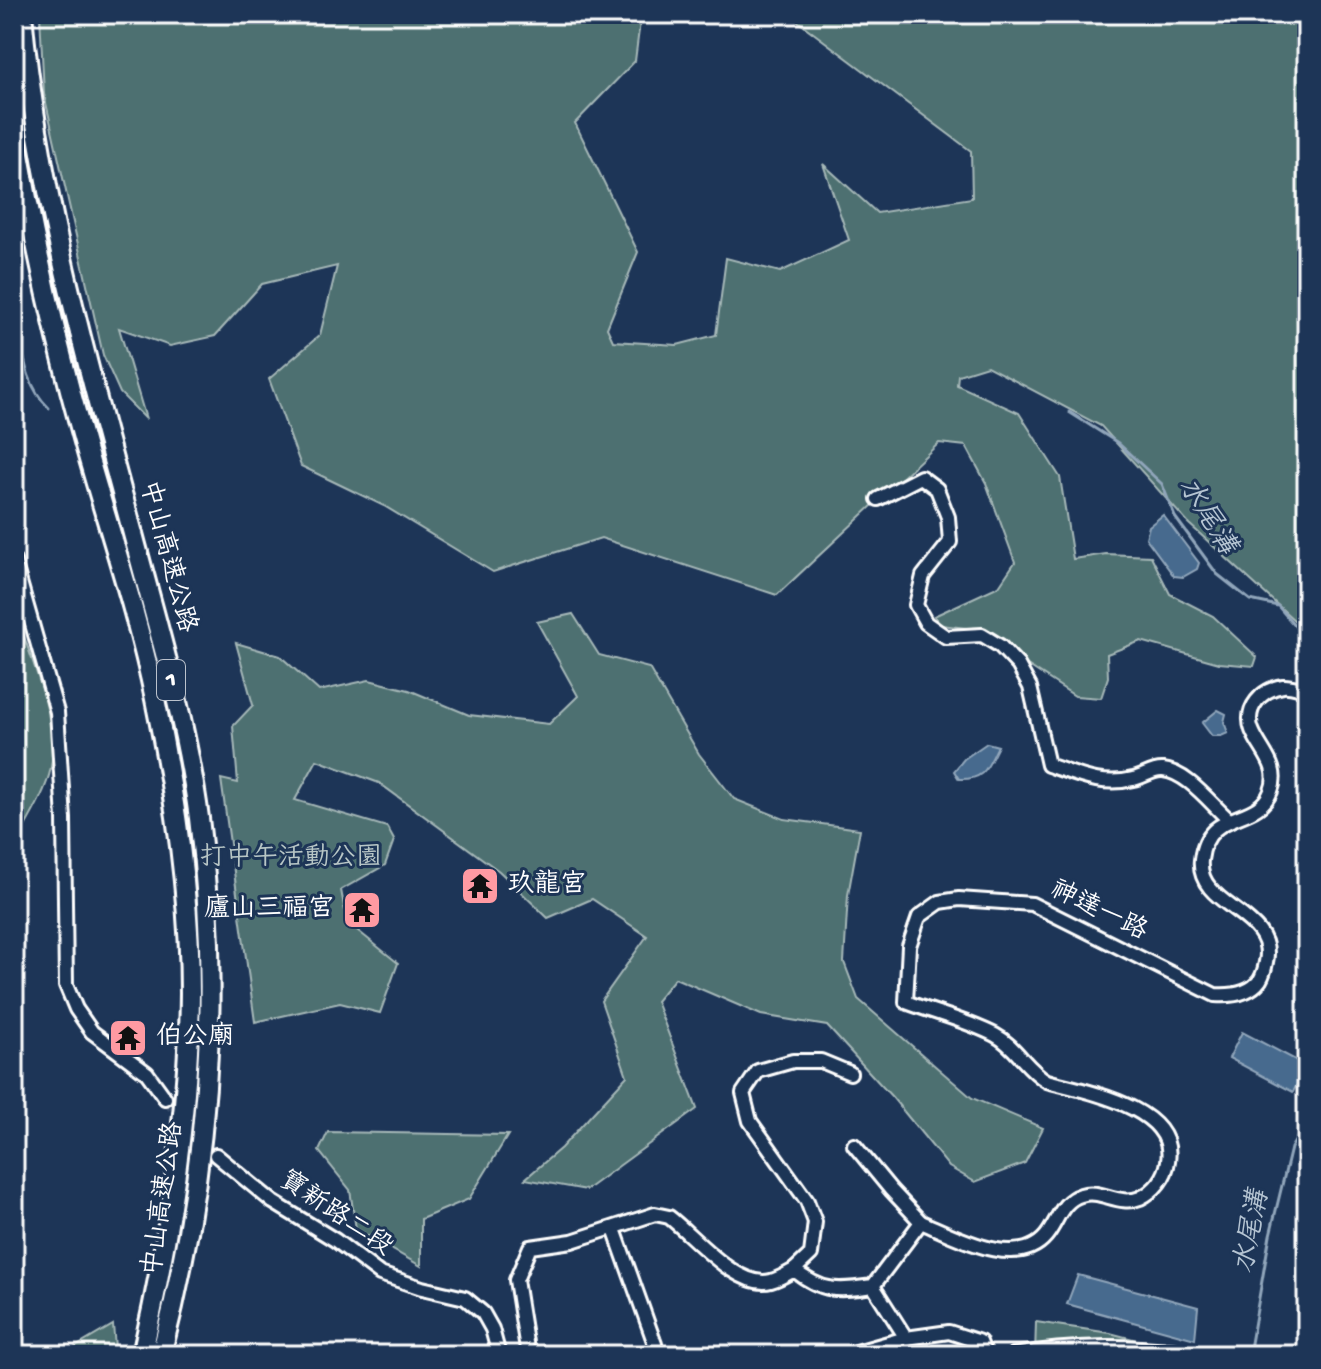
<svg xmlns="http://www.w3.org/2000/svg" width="1321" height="1369" viewBox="0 0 1321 1369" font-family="'Gochi Hand','LXGW WenKai TC',sans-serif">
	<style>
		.green { fill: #4e7071; stroke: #a6b8b8; stroke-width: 2 }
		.water { fill: #476b8e; stroke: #91a6bb; stroke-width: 2 }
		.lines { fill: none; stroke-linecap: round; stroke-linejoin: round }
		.stream { stroke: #91a6bb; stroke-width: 3 }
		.minor-tunnel { stroke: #344968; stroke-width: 12; stroke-dasharray: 12 6; stroke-linecap: butt }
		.minor-casing { stroke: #fff; stroke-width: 18 }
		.highway-casing { stroke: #fff; stroke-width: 24 }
		.minor { stroke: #1d3557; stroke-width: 12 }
		.highway { stroke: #1d3557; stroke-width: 18 }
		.labels { text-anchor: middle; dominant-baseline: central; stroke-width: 6; stroke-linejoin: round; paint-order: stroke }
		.shield { fill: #1d3557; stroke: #bbc2cd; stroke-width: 2 }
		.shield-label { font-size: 24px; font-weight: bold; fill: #fff }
		.street-label { font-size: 26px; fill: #fff; stroke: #1d3557 }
		.park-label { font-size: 26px; fill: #b8c6c6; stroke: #1d3557 }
		.poi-label { font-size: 26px; fill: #fff; stroke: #1d3557; text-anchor: start }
		.water-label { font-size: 28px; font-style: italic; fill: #b5c4d2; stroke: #1d3557 }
	</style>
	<rect width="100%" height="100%" fill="#1d3557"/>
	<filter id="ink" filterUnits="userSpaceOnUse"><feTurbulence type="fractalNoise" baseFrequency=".0125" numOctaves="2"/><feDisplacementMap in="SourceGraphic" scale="16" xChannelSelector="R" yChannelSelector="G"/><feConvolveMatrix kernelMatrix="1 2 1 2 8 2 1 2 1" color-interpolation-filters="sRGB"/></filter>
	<g filter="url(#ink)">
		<g class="green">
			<polygon points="40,14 641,14 635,61 575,123 638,252 607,328 613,341 677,345 716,335 726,258 780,272 849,240 823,164 877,213 972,198 971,151 788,14 1307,14 1307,632 1188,523 1101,426 987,366 958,375 957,385 1019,413 1060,477 1073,559 1106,554 1151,556 1170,594 1213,616 1257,657 1254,666 1219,663 1141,641 1107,654 1108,677 1101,698 1075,696 1012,655 983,630 941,625 934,616 999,586 1015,562 986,483 966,446 939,443 777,595 601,538 493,572 384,506 301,466 269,379 320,335 337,266 262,284 215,336 170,346 119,328 146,419 120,393 103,355 44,94"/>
			<path d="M14 610C29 652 60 723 51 767 46 794 27 822 14 846Z"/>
			<polygon points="573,614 599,655 649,668 699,754 734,799 784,819 860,829 848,895 844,962 858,999 972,1098 1043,1128 1025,1163 975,1182 949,1167 892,1097 827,1026 761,1015 675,978 656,1001 697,1109 586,1190 525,1179 561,1148 627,1076 601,1001 647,936 592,899 548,918 499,871 379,783 317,760 295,800 387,827 394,840 385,865 341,890 347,922 398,963 380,1013 340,1003 255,1022 221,779 238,783 233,726 253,705 236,643 280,656 319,691 369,680 409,690 469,715 549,724 578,696 537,622"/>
			<polygon points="328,1132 508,1135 469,1199 421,1219 421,1266 356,1229 350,1190 319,1151"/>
			<polygon points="1036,1322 1110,1333 1194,1355 1035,1355"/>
			<polygon points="113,1325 115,1347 112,1355 62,1355"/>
		</g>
		<g class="water">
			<polygon points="1163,515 1199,563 1197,569 1183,577 1174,576 1146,538 1149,526"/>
			<polygon points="1218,710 1226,714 1224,722 1228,733 1221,736 1212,736 1202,723"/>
			<path d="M987 743 998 746C987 767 986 780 959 779L954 771 964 759Z"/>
			<polygon points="1242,1032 1307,1066 1293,1092 1229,1058"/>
			<polygon points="1078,1275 1198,1307 1195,1339 1067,1304"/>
		</g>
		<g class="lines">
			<g class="stream">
				<path d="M14 323 17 324C23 354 26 387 49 408"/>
				<polyline points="1069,412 1118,443 1162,484 1175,517 1217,574 1250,600 1278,606 1307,640"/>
				<polyline points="1251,1355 1250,1349 1270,1235 1291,1148 1307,1121"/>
			</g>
			<polyline class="minor-tunnel" points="165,1098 216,1155"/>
			<g class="minor-casing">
				<g id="minor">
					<path d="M878 499 921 477 937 489 948 517 950 542 923 576 916 605 926 623 946 637 982 635 1000 646 1018 665 1030 687 1048 765C1078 775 1102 787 1133 779 1143 777 1153 769 1163 770 1187 772 1211 804 1228 819"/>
					<polyline points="14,561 57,712 64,819 66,985 76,1009 92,1032 147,1073 165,1098"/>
					<polyline points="854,1145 891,1190 921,1222"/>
					<polyline points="216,1155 273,1202 335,1240 380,1274 422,1288 465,1298 483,1313 492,1329 499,1355"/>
					<polyline points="614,1229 655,1344 652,1355"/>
					<polyline points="794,1270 811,1254 815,1222 807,1201 750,1121 743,1093 758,1071 793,1061 821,1061 850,1073"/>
					<polyline points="873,1286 906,1338 949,1332 980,1342 985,1355"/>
					<path d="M528 1355 516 1280 530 1247 572 1241 655 1214 669 1217C694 1236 738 1290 771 1281 779 1279 787 1274 794 1270 823 1293 838 1291 873 1286L921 1222C954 1236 1017 1271 1046 1236 1058 1221 1061 1201 1081 1195 1100 1188 1119 1207 1140 1198 1155 1191 1166 1177 1168 1161 1177 1107 1084 1091 1047 1081 1026 1069 1016 1046 995 1035 968 1021 935 1013 906 1002L909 946 919 917 940 902 959 899 1032 904 1215 995C1231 996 1250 994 1260 980 1263 975 1265 968 1266 962 1277 913 1196 907 1201 860 1207 807 1257 827 1271 791 1281 766 1260 751 1252 730 1244 708 1262 689 1283 686 1290 685 1300 689 1307 690"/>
					<polyline points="846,1355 906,1338"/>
					<path d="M1013 1355C1074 1345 1126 1345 1187 1352"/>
				</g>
			</g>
			<g class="highway-casing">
				<g id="highway">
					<path d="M22 14C38 190 86 360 132 530 157 625 186 720 199 818 222 997 207 1181 161 1355"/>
					<path d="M14 124C31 230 54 334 83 438 107 525 137 611 155 699 175 795 190 895 190 993 189 1115 169 1237 142 1355"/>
				</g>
			</g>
			<use href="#minor" class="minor"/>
			<use href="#highway" class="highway"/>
		</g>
	</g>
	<defs>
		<g id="temple-square" transform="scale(2)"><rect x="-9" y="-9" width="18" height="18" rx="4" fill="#ff9aa2" stroke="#1d3557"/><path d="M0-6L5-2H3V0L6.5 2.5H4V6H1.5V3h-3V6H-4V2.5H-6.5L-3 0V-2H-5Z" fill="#111"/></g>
	</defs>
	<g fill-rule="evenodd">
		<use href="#temple-square" x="480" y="886"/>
		<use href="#temple-square" x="362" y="910"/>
		<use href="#temple-square" x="128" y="1038"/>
	</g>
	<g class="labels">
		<rect class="shield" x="157" y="660" width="28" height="40" rx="6"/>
		<g class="shield-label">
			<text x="171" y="680">1</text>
		</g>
		<g class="street-label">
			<text transform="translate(166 557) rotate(75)">中山高速公路</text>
			<text transform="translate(1098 912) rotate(26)">神達一路</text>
			<text transform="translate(165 1199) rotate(-82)">中山高速公路</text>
			<text transform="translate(335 1215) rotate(34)">寶新路二段</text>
		</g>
		<g class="park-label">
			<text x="291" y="859">打中午活動公園</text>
		</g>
		<g class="poi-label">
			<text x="508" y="886">玖龍宮</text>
			<text x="334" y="910" text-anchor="end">廬山三福宫</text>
			<text x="156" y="1038">伯公廟</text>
		</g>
		<g class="water-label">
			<text transform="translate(1206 517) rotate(58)">水尾溝</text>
			<text transform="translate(1253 1232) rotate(-79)">水尾溝</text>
		</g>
	</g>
	<rect width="1321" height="1369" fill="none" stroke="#1d3557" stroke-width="48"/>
	<rect x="24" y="24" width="1273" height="1321" fill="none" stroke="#fff" stroke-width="3" filter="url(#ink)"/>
</svg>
